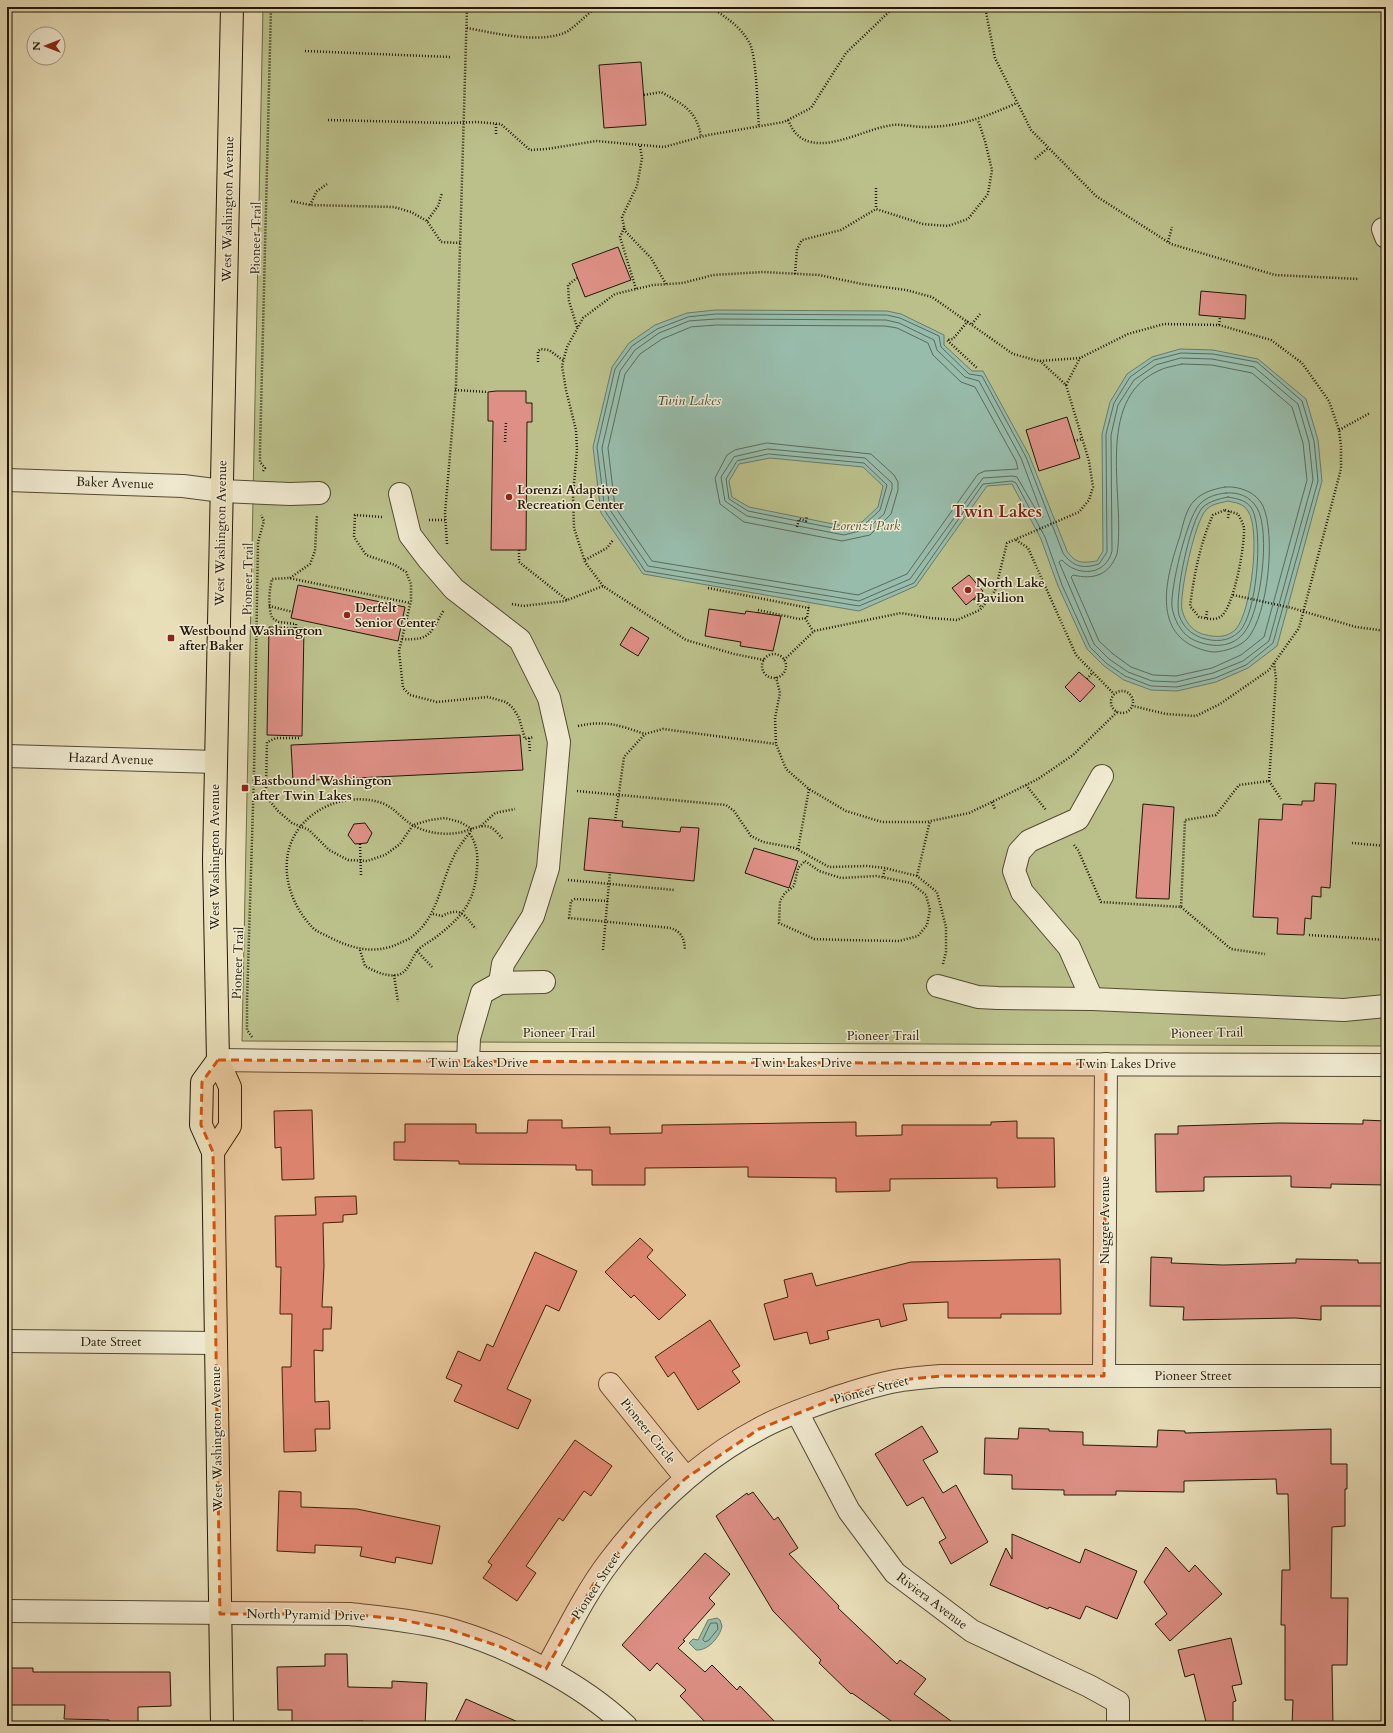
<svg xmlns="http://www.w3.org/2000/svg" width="1393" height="1733" viewBox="0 0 1393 1733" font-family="Cardo,serif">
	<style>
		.green { fill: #bbc08b; stroke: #6e6c4a }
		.water { fill: #98bcab; stroke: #697a6a; fill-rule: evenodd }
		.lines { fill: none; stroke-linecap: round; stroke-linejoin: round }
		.shore { stroke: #5d6a5a; stroke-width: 1 }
		.building { fill: #de9086; stroke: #221708 }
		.minor-casing { stroke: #544934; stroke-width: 24 }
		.major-casing { stroke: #221708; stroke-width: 24 }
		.path { stroke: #221708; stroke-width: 2.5; stroke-dasharray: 1 2; stroke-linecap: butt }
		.minor { stroke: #f0ead1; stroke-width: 22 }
		.major { stroke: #e8deb8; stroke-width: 22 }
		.marked { fill: #d4520c; fill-opacity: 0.2; stroke: #d4520c; stroke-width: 3; stroke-dasharray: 8 5; stroke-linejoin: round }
		.poi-dot { fill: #8f2418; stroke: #f0ead1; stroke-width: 1.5 }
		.labels { text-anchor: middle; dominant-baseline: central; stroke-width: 3; stroke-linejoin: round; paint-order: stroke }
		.street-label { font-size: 13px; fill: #221708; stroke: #f0ead1 }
		.poi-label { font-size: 13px; font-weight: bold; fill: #221708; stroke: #f0ead1; text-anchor: start }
		.park-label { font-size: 13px; font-style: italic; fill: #585236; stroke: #f0ead1 }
		.water-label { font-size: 14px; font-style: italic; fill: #4b5141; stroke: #f0ead1 }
		.district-label { font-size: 17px; font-weight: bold; fill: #7a1f14; stroke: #f0ead1 }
	</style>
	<rect width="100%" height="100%" fill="#e8deb8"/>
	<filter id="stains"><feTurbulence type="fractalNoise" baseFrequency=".005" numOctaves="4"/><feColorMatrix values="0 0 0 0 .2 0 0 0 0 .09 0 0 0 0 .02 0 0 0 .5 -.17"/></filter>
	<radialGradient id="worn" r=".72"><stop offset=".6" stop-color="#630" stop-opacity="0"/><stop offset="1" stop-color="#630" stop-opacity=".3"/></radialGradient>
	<polygon class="green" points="263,7 1386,7 1386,1046 242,1041"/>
	<g class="water">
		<path d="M716 310 887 311 901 314 944 335V345L972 371H983L1029 455 1067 551C1076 564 1082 563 1097 561L1103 551 1102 434 1110 402 1127 374 1152 357 1180 349 1213 350 1258 359 1306 399 1318 440 1322 481 1277 646 1248 668 1216 682 1177 691 1151 690 1124 680 1104 666 1087 649 1058 586 1041 539 1012 484 987 486 916 586 859 611 643 574 601 513 593 447 612 367 629 343 655 325 687 313ZM770 458 863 467 883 486 878 507 862 522 843 526 749 507 732 497 729 481 739 464ZM1228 501C1236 503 1243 503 1248 511 1261 530 1251 612 1236 629 1226 639 1214 637 1202 634 1191 630 1185 621 1182 610 1179 594 1195 521 1206 510 1211 504 1220 503 1228 501Z"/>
		<path d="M717 1618 720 1620 722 1626C720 1637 708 1651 696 1650L689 1643 693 1639 698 1640 708 1620Z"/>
	</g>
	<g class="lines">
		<g class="shore">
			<path d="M716 314 887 315 900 318 939 336 941 347 969 374 982 376 1026 457 1063 553C1073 567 1083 569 1099 564L1107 552 1106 434 1114 403 1130 377 1154 360 1181 353 1213 354 1257 362 1302 401 1314 441 1318 481 1273 643 1246 665 1215 678 1177 687 1151 686 1125 676 1106 663 1090 647 1062 585 1045 537 1016 483 1012 481 983 484 914 583 859 606 645 571 605 511 597 447 615 369 632 346 657 329 688 317Z"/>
			<polygon points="717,319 886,320 899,323 934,340 937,350 965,377 979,381 1021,458 1043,517 1040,517 1017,477 1012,476 983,478 910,579 859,601 648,566 610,510 602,448 620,371 635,350 659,333 689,321"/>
			<polygon points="717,325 885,326 897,328 928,343 933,355 961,382 975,387 1016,461 1018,469 985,471 978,474 907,574 858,595 652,561 615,507 608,448 625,374 640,354 662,339 691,327"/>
			<path d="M1181 358 1212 359 1254 367 1298 404 1309 442 1313 480 1269 641 1243 661 1213 673 1176 682 1152 681 1128 672 1109 659 1094 644 1059 562 1062 560C1077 577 1106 576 1112 551L1111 435 1118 405 1134 380 1156 365Z"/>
			<path d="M1182 364 1212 365 1252 373 1292 407 1303 443 1307 480 1264 637 1241 655 1212 668 1176 676 1153 675 1131 667 1113 654 1099 641 1071 577 1073 575C1094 580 1109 575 1117 554 1126 499 1093 401 1158 371 1165 367 1175 366 1182 364Z"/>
			<polygon points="767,443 871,454 894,475 898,482 898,490 891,514 870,535 842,541 744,522 720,504 715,478 727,455 735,450"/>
			<polygon points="768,449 865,458 892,483 892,489 884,514 867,529 844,535 747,516 725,501 721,477 734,457"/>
			<polygon points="769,454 864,463 887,485 880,510 864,525 843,530 748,511 729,499 726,479 737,461"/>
			<path d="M1225 487C1240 486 1256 492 1263 506 1276 535 1268 614 1248 638 1240 647 1226 651 1215 652 1207 652 1196 648 1189 644 1152 622 1169 569 1180 536 1183 525 1186 508 1195 500 1203 492 1214 489 1225 487Z"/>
			<path d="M1226 493C1238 492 1250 496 1257 508 1271 531 1261 614 1243 634 1229 650 1206 647 1190 638 1180 631 1174 619 1172 607 1170 589 1187 518 1199 505 1206 497 1216 494 1226 493Z"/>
			<path d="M1228 497C1238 499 1248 500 1253 511 1263 534 1257 614 1239 632 1228 642 1215 642 1202 638 1191 634 1183 627 1179 615 1174 598 1190 520 1203 507 1210 501 1219 499 1228 497Z"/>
			<polygon points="711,1623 717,1623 718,1629 709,1640 705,1642 703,1640"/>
		</g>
	</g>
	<g class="building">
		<polygon points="641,62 646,125 604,128 599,65"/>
		<polygon points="618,247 631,280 585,297 572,264"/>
		<polygon points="1201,291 1246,295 1245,319 1199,315"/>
		<polygon points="496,391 526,391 526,403 532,403 532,422 527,422 526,550 491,550 493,421 488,421 488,392"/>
		<polygon points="1067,417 1080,458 1039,471 1026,430"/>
		<polygon points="969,575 983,591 966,605 952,588"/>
		<polygon points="298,585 405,607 398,641 291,618"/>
		<polygon points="709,609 745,614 746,611 781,616 773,651 740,646 741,642 705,636"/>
		<polygon points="269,627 304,628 302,736 267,735"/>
		<polygon points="631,627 649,638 638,656 620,645"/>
		<polygon points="1079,672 1095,686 1080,702 1065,687"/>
		<polygon points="520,735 523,770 293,781 291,745"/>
		<polygon points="1315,783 1336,784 1330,888 1321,887 1321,897 1312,896 1311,919 1305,918 1304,935 1277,934 1278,918 1253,917 1259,819 1282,820 1283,804 1302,805 1302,801 1314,801"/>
		<polygon points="1143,804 1174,807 1169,899 1136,898"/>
		<polygon points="589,818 623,821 622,827 680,832 681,827 699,828 694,881 584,870"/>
		<polygon points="365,823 372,833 367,843 355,844 348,835 354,824"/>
		<polygon points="754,848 798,861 789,888 745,873"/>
		<polygon points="312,1110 314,1179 282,1180 281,1147 275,1148 274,1111"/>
		<polygon points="528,1120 562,1120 562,1128 610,1127 610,1134 662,1133 662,1125 856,1122 856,1136 902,1135 902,1125 991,1125 991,1122 1017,1121 1017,1138 1054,1138 1055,1187 997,1188 997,1178 890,1179 890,1191 836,1192 836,1178 748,1177 748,1167 645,1168 645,1185 592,1185 592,1170 576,1170 576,1165 459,1164 459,1161 394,1160 394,1142 405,1142 405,1124 476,1124 476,1133 527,1133"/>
		<polygon points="1363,1120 1386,1121 1386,1185 1331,1184 1331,1188 1291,1187 1291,1176 1204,1177 1204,1191 1156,1192 1155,1134 1178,1134 1178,1126 1279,1123 1363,1124"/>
		<polygon points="356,1196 357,1214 343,1215 343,1222 323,1223 324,1266 322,1307 332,1307 331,1329 323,1329 323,1351 314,1350 315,1402 329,1401 330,1429 315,1429 316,1451 284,1452 282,1367 291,1367 292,1314 280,1314 281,1267 276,1267 275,1216 316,1215 315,1197"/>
		<polygon points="640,1238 653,1250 647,1257 686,1295 659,1320 634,1295 631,1298 605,1272"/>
		<polygon points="535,1252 577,1271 559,1311 546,1305 507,1389 531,1400 518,1429 454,1401 462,1385 446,1378 458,1351 480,1361 487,1344 493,1347"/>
		<polygon points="1151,1257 1172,1258 1171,1263 1223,1265 1296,1263 1296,1259 1358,1260 1358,1263 1386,1263 1386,1306 1321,1306 1321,1320 1295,1318 1183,1320 1184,1307 1150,1306"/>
		<polygon points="1060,1259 1061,1314 1001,1314 1001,1318 948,1318 948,1302 903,1304 907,1320 881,1327 879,1319 827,1331 829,1339 810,1344 807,1332 774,1340 764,1304 788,1297 784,1280 812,1273 816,1286 911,1262"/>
		<polygon points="710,1320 740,1366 732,1371 740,1382 698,1410 674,1372 668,1377 655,1357"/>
		<polygon points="922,1426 938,1452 923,1460 943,1493 956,1485 988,1542 951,1564 939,1542 946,1538 923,1497 907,1506 875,1454"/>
		<polygon points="1019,1428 1049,1429 1049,1431 1083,1432 1083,1445 1157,1447 1158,1430 1185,1431 1185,1433 1331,1429 1331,1464 1347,1464 1347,1489 1345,1489 1345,1526 1332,1527 1331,1598 1348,1598 1347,1665 1332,1665 1333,1726 1292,1726 1293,1700 1285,1700 1285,1625 1281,1625 1282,1570 1290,1570 1288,1494 1277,1494 1276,1479 1184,1481 1184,1492 1116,1491 1116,1495 1064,1495 1064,1490 1012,1489 1012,1475 984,1474 985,1438 1018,1439"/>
		<polygon points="575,1440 612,1466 591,1496 584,1491 563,1521 559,1518 526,1566 536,1573 517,1601 483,1578 492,1565 488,1562"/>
		<polygon points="279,1491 301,1492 301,1507 357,1509 440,1526 432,1564 396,1557 395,1563 360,1556 362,1547 315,1545 315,1553 277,1551"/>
		<polygon points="753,1492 774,1520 778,1517 798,1548 789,1554 839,1606 838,1608 897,1664 900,1660 926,1679 914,1694 958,1726 898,1726 852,1693 851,1694 819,1663 821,1660 773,1611 716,1516 747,1493 748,1495"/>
		<polygon points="1012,1534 1080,1563 1085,1549 1137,1571 1117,1619 1086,1606 1080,1619 1049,1607 1048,1609 990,1585 1006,1548 1012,1559"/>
		<polygon points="1166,1547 1189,1572 1195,1565 1222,1594 1170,1641 1155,1624 1167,1614 1144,1582"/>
		<polygon points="705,1553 730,1574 709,1598 715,1604 683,1640 685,1641 678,1648 705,1672 712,1665 737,1690 740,1686 779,1726 709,1726 680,1696 686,1690 657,1663 650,1671 622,1645"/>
		<polygon points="1231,1638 1242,1684 1232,1686 1236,1701 1233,1702 1233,1726 1207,1726 1194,1674 1185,1677 1178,1650"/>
		<polygon points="325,1654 347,1654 348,1687 392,1688 392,1681 427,1683 425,1726 363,1726 363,1721 292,1722 292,1710 278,1710 277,1667 325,1666"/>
		<polygon points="7,1668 33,1668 33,1672 170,1672 171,1706 138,1707 138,1726 109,1726 109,1720 64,1719 65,1705 7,1705"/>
		<polygon points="466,1699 527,1726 453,1726"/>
	</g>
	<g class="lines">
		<g class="minor-casing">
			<g id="minor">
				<polyline points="1383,229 1386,237"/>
				<polyline points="7,480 183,486 222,491 290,494 319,493"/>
				<polyline points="400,494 410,535 429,560 454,589 520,640 549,698 559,742 548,868 533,916 503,964 500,983"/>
				<polyline points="7,756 216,762"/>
				<polyline points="938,986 978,997 998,998 1092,999 1344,1010 1386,1006"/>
				<polyline points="1092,999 1069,947 1022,892 1014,871 1019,852 1029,841 1078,819 1102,776"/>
				<polyline points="218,1060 468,1063 1386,1065"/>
				<polyline points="468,1063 469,1038 482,993 500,983 544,982"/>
				<polyline points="7,1341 216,1343"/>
				<polyline points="1104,1376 1106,1064"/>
				<polyline points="610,1384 686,1478"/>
				<polyline points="797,1412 849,1511 895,1573 972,1631 1089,1686 1118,1702 1118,1726"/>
				<path d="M7 1611 350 1614C383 1618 419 1621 452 1630 510 1647 582 1684 626 1726"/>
				<path d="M546 1669C566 1634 584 1595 609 1562 649 1509 700 1460 759 1429 782 1416 807 1408 832 1399 854 1392 879 1383 902 1380 915 1378 928 1377 941 1376H1386"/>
			</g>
		</g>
		<g class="major-casing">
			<g id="major">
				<polyline points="218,1060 202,1082 201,1125 213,1152 222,1726"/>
				<polyline points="213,1152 230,1126 230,1087 218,1060 214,860 232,7"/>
			</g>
		</g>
		<g class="path">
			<path d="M711 7C725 17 740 26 749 42 757 55 757 108 759 127"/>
			<polyline points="985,7 995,58 1031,130 1096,196 1171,244 1275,275 1359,279"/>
			<path d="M467 28C494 33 543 45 568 31 578 24 587 14 597 7"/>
			<polyline points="305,51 450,57"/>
			<path d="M644 95 661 92C682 104 697 110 701 137"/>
			<polyline points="328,120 448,123 477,122 501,124 530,150 547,149 596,141 664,147 708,135 784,122 811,108 846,53 892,9 898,7"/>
			<path d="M788 120C793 131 798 139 811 142 835 148 868 128 893 125 903 124 914 127 924 127 960 127 985 117 1017 103"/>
			<polyline points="496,134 496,123"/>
			<polyline points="640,146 642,158 637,186 622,217 625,231 651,258 666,284"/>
			<polyline points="1035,159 1048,148"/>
			<polyline points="876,188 876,209"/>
			<polyline points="291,201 310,205 394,207 411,212 427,221 441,242 460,243"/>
			<polyline points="310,205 317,191 327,184"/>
			<polyline points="427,221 438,206 442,193"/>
			<polyline points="624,228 620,237 636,289"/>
			<polyline points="1168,242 1172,227"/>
			<polyline points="795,274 797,249 802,240 841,230 876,209 923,224 948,226 968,219 988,194 992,170 985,141 978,120"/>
			<polyline points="968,321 953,339 947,340 978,369"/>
			<polyline points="972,324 980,314"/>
			<polyline points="1219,325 1220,317"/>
			<polyline points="577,327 569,301 568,285 577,278"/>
			<polyline points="538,362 538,351 541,349 549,350 564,361"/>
			<polyline points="1066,385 1080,358"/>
			<polyline points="455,390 488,392"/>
			<polyline points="1339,430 1370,413"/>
			<polyline points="1074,441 1082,439"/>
			<polyline points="505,442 506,422"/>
			<polyline points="263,471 265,468 260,462 260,450 271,7"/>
			<path d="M1225 510 1238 514C1240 518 1243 523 1244 528 1245 544 1234 609 1220 617 1214 621 1206 618 1199 617L1190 606C1194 576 1200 543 1213 515Z"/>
			<polyline points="382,517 355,515 354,537 366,555 395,565 406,572 411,584 411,601 399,651 403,688 410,695 437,702 488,697 506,702 513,708 519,718 525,739 534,737"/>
			<polyline points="1228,518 1229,511"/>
			<polyline points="429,520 445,520"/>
			<polyline points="797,527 799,519 806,521 807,516"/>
			<polyline points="1016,540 1028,548 1076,655 1114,694"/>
			<polyline points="447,544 445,513 456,385 467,7"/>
			<polyline points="519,550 519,562 567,600"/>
			<polyline points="585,560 607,548 613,540"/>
			<polyline points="290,578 310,564 315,551 317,515"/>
			<polyline points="603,586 585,562 574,528 573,494 577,450 576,430 566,390 562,366 567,347 583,318 615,294 653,285 683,283 713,275 763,272 819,275 862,284 906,290 932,297 1013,354 1039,361 1080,358 1128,334 1164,324 1219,325 1271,340 1302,363 1329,401 1339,430 1341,446 1341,469 1299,628 1269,670 1220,704 1196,716 1166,714 1133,706"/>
			<polyline points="708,588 809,608"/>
			<polyline points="1233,595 1292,608 1356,627 1386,631"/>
			<polyline points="974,599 982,608"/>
			<polyline points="512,604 523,606 565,601 603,586 686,640 734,654 764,660"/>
			<polyline points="269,606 293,612"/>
			<polyline points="758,613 758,610 799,619 807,618 809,605"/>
			<polyline points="805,618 813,631"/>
			<polyline points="1206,618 1207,611"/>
			<path d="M296 628V624L279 622 272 618C268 606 269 591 272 579L289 578 410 603"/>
			<path d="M402 639C432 641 430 632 444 610"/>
			<circle cx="774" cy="666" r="12"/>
			<polyline points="784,660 814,631 901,613 930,618 957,620 980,610 995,591 1007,543 1079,512 1089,500 1093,487 1089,461 1066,385 1040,361"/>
			<polyline points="776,677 780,693 775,718 776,744 786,769 809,789 846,811 882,822 926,822 969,813 992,802 1038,779 1073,755 1117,712"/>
			<polyline points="1087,679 1093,672"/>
			<circle cx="1122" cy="702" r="11"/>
			<path d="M578 726C606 720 618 725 645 734"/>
			<path d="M299 738H276L267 742 266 791 269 800 278 811 292 823 309 830 329 850 348 860 367 861 385 855 400 844 413 825 430 820 445 818 460 822 472 829C466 838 458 847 454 856 440 884 438 916 413 936 410 939 404 941 400 943 376 955 352 949 329 937 324 934 317 932 313 928 280 894 274 839 318 811 337 799 361 796 382 803 395 808 403 820 414 826 428 833 442 835 457 833 468 832 481 822 492 828 496 831 500 836 503 839"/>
			<polyline points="529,738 530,753"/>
			<polyline points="1269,781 1276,679 1274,663"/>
			<polyline points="1026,785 1046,810"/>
			<polyline points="577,791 726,805 734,811 751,836 763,842 795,848 829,867 867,866 885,868 917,876 937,892 946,927 946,952 943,964"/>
			<polyline points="992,802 995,809"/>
			<polyline points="615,821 624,757 645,734 663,729 776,744"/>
			<polyline points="481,826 495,813 515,809"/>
			<polyline points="1352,843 1386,846"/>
			<polyline points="360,844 361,875"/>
			<polyline points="1074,845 1078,850 1101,902 1181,907 1185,820 1216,815 1239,785 1269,781 1281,799"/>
			<polyline points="798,849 809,789"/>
			<polygon points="805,861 819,871 841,878 876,876 911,883 926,895 930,910 927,925 918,936 899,941 844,940 814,939 779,923 780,901 785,893 794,886 798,868"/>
			<polyline points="917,876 930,821"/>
			<polyline points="883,877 885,868"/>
			<polyline points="568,880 674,890"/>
			<path d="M608 901 575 899 571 901 569 918 671 928C683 933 684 939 685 950"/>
			<polyline points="1181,907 1231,949 1265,954"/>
			<path d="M433 914 442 916C461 906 464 915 476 929"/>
			<polyline points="1309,935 1386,940"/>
			<path d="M360 950 365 966C374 971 386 977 397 975 409 973 411 958 418 950 424 944 433 940 440 934 465 914 475 899 477 868 478 856 477 843 469 833"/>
			<polyline points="603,950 610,872"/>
			<polyline points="417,951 432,967"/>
			<polyline points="394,975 398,1002"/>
			<polyline points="252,1037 247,1030 247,1001 254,774 258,542 264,521 261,515"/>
		</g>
		<use href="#minor" class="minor"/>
		<use href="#major" class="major"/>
	</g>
	<path class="marked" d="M218 1060 1106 1064 1104 1376H941L901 1380 849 1393 759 1429 686 1478 649 1514 593 1585 546 1669 501 1647 451 1630 398 1619 350 1614H220L213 1152 201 1125 202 1082Z"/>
	<g class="poi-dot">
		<circle cx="509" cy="497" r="4"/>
		<circle cx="968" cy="590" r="4"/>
		<circle cx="347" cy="615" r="4"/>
		<rect x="167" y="634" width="8" height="8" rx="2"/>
		<rect x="241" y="784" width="8" height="8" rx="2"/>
	</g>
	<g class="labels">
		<g class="street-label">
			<text transform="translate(228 209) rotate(-89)">West Washington Avenue</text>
			<text transform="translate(256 238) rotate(-89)">Pioneer Trail</text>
			<text transform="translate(115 483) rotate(2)">Baker Avenue</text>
			<text transform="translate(221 533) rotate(-89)">West Washington Avenue</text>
			<text transform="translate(248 579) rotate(-89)">Pioneer Trail</text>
			<text transform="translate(111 759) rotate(2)">Hazard Avenue</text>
			<text transform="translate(215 857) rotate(-90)">West Washington Avenue</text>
			<text transform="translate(238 963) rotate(-88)">Pioneer Trail</text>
			<text x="559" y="1033">Pioneer Trail</text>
			<text transform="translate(1207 1033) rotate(-1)">Pioneer Trail</text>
			<text x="883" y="1036">Pioneer Trail</text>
			<text x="478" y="1063">Twin Lakes Drive</text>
			<text x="802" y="1063">Twin Lakes Drive</text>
			<text x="1126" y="1064">Twin Lakes Drive</text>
			<text transform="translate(1105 1220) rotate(-90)">Nugget Avenue</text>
			<text x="111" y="1342">Date Street</text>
			<text x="1193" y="1376">Pioneer Street</text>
			<text transform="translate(871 1390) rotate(-15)">Pioneer Street</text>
			<text transform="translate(648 1431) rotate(51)">Pioneer Circle</text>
			<text transform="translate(217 1439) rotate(-91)">West Washington Avenue</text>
			<text transform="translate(596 1586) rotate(-57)">Pioneer Street</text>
			<text transform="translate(932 1601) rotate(37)">Riviera Avenue</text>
			<text transform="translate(306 1615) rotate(1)">North Pyramid Drive</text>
		</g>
		<g class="poi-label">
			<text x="517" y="490">Lorenzi Adaptive<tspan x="517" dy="15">Recreation Center</tspan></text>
			<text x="976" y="583">North Lake<tspan x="976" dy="15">Pavilion</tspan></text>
			<text x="355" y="608">Derfelt<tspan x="355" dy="15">Senior Center</tspan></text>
			<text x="179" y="631">Westbound Washington<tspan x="179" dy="15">after Baker</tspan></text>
			<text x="253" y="781">Eastbound Washington<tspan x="253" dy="15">after Twin Lakes</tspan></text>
		</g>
		<g class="park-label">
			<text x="866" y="526">Lorenzi Park</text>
		</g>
		<g class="water-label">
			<text x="689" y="400">Twin Lakes</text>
		</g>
		<g class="district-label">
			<text x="997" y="511">Twin Lakes</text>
		</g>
	</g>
	<rect width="1393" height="1733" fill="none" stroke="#e8deb8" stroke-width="24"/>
	<rect x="8" y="8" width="1377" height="1717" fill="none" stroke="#221708" stroke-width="2"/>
	<rect x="12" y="12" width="1369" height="1709" fill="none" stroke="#221708"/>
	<g transform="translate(46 46) rotate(270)"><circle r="19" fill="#f0ead1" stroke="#9e9681"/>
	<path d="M0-3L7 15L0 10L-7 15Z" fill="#8f2418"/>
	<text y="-6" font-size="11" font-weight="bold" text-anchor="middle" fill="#221708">N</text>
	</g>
	<rect width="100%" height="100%" filter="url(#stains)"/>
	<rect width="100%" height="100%" fill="url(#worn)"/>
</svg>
